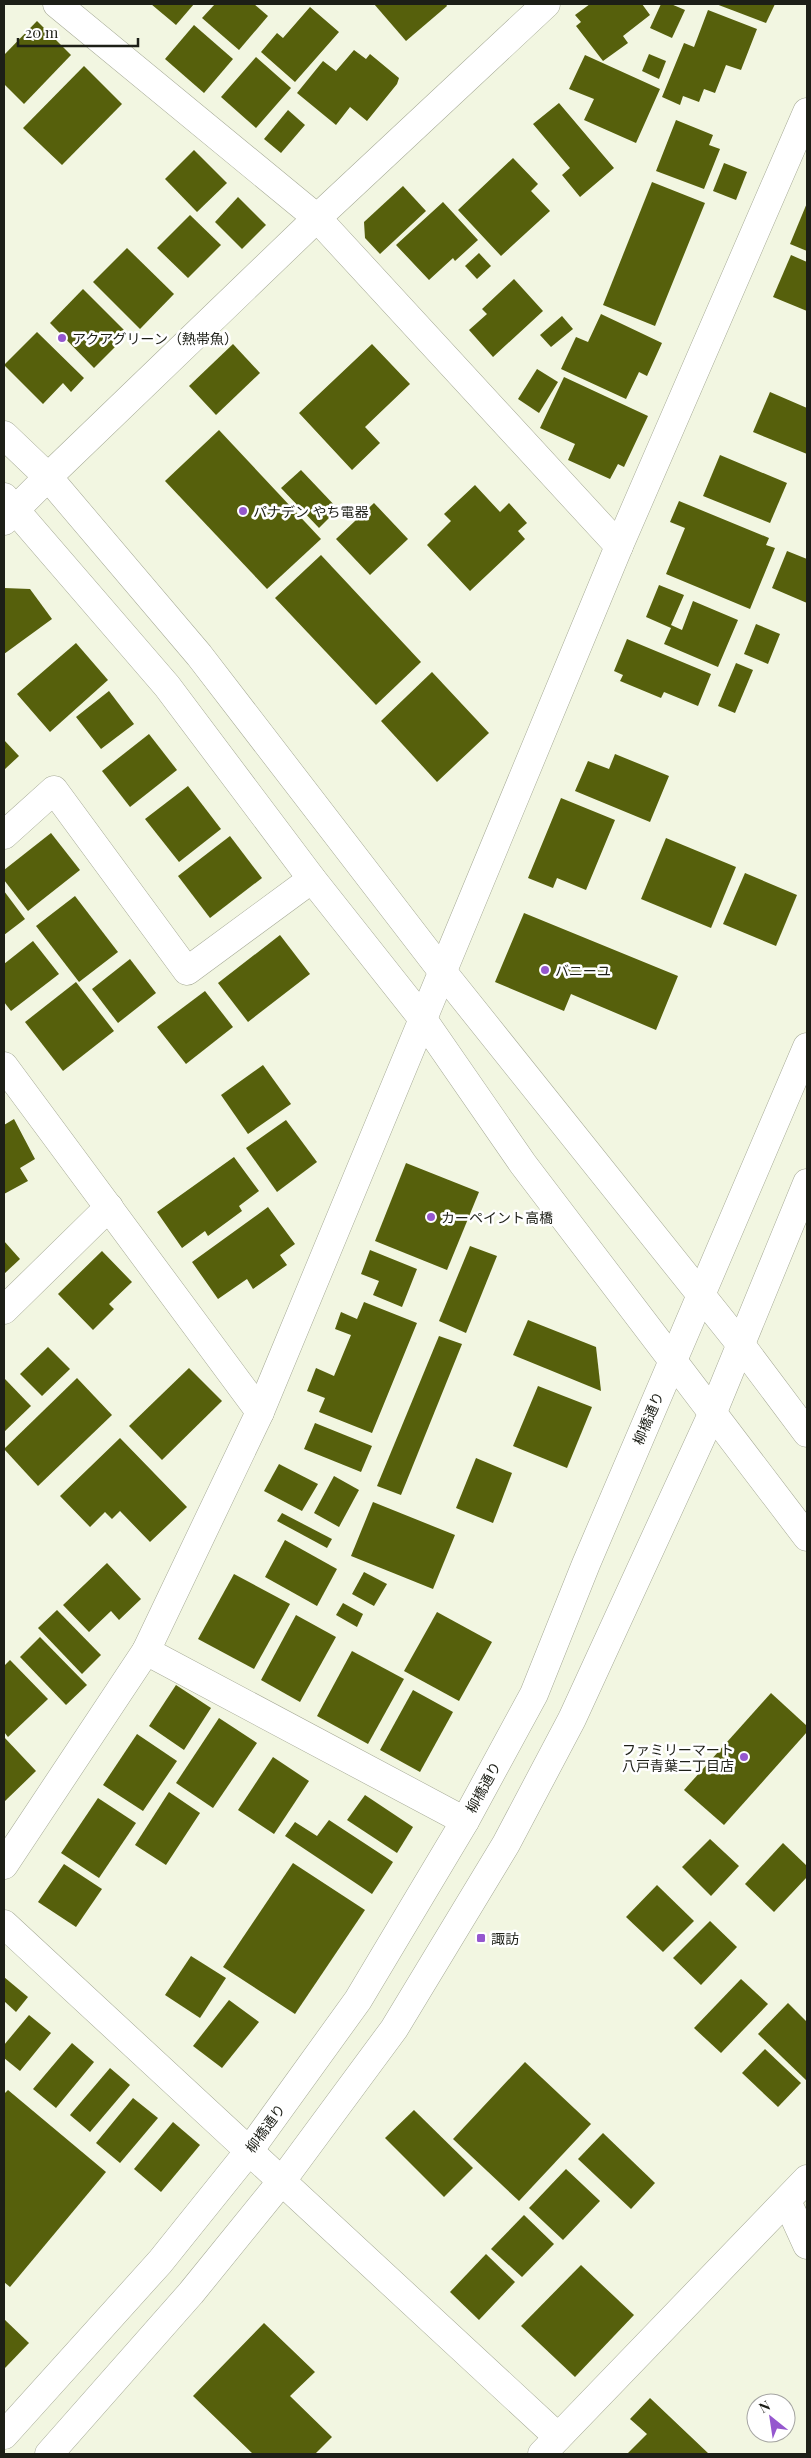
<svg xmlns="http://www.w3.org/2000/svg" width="811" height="2458" viewBox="0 0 811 2458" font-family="'Playfair Display','Noto Sans JP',serif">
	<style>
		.building { fill: #56600c }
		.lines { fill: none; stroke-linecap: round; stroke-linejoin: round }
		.minor-casing { stroke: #a6aa96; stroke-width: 29 }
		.tertiary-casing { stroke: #a6aa96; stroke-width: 29 }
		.minor { stroke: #fff; stroke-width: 28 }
		.tertiary { stroke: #fff; stroke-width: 28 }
		.poi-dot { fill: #9557ce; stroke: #fff; stroke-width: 2 }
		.labels { text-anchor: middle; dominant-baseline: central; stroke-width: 5; stroke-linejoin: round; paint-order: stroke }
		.poi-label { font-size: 14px; fill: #1d1f17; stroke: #fff; text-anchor: start }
		.street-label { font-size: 14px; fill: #1d1f17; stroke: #fff }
	</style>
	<rect width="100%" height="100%" fill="#f2f6e1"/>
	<g class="building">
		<polygon points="151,4 194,4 176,25"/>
		<polygon points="215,4 254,4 268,16 239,50 202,18"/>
		<polygon points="374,4 446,4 447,6 406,41"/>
		<polygon points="590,4 642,4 650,15 623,36 628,43 603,61 576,26 581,22 575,15"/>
		<polygon points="661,4 671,4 685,10 672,38 650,28"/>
		<polygon points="716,4 775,4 766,23"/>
		<polygon points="310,7 339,32 295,82 261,52 277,33 283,38"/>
		<polygon points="708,10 757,29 741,70 726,65 715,93 704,89 699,102 683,96 680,105 662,97 684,43 694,47"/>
		<polygon points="37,21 71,55 24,104 4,84 4,55"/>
		<polygon points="194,25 233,59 204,93 165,59"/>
		<polygon points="354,50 366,59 370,54 399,78 397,84 367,121 350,107 336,125 297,93 323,61 336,71"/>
		<polygon points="649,54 666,61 659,79 642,71"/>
		<polygon points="585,55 660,89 636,143 584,120 594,99 569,89"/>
		<polygon points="256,57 291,88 256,128 221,97"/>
		<polygon points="84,66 122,104 62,165 23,128"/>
		<polygon points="559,103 614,168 580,197 562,175 570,168 533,124"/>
		<polygon points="288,110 305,125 281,153 264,139"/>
		<polygon points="676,120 713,135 709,145 720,149 704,189 656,171"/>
		<polygon points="194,150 227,183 197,212 165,179"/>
		<polygon points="513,158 538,184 531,191 550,211 501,256 458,210"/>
		<polygon points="724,163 747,172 736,200 713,191"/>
		<polygon points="652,182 705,203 655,326 603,305"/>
		<polygon points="403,186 426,211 380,254 365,238 364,222"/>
		<polygon points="238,197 266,225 242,249 215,222"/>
		<polygon points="443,202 478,240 455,261 453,258 429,280 396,245"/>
		<polygon points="807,203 807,251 790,244"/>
		<polygon points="190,215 221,245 188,278 157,248"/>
		<polygon points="127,248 174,294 140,329 93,282"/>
		<polygon points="479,253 491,266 477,279 465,266"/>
		<polygon points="791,255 807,262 807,311 773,297"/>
		<polygon points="514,279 543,311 493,357 469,330 487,314 482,309"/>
		<polygon points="83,289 128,334 94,368 50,323"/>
		<polygon points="601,314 662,343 647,376 639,372 626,399 561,369 576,337 588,342"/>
		<polygon points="562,316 573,329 551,347 540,335"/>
		<polygon points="37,332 84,378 71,392 63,383 43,404 4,365"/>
		<polygon points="233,344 260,373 216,415 189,386"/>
		<polygon points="372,344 410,384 365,427 380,443 352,470 299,413"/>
		<polygon points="537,369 558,382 539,413 518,399"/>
		<polygon points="564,377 648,416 624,467 618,464 610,479 568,460 575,444 540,428"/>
		<polygon points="770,392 807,408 807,454 753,432"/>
		<polygon points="219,430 321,539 267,589 165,481"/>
		<polygon points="720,455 787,483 770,523 703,496"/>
		<polygon points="301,470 338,509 319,528 281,488"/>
		<polygon points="475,485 500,512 509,503 527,523 518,531 525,539 470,591 427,545 451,521 444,514"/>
		<polygon points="679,501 769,538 766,545 775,548 750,609 666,574 685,528 670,522"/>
		<polygon points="374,503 408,539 370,575 336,539"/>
		<polygon points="787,551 807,559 807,603 772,588"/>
		<polygon points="321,555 421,662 376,705 275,598"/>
		<polygon points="659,585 684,595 671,625 682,630 693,601 738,620 718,667 664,644 671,628 646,617"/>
		<polygon points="4,588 30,589 52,619 4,654"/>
		<polygon points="756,624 780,634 768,664 744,654"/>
		<polygon points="627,639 711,674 698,706 664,692 661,698 620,681 623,675 614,671"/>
		<polygon points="76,643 108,680 50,732 17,694"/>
		<polygon points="736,663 753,670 735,713 718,706"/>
		<polygon points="432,672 489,733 437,782 381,721"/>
		<polygon points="109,691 134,724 101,749 76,717"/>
		<polygon points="149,734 177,770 130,807 102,771"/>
		<polygon points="4,740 19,756 4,770"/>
		<polygon points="615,754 669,776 650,822 575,791 588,761 609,769"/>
		<polygon points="188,786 221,829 179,862 145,819"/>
		<polygon points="561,798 615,820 586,890 557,878 553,888 528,878"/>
		<polygon points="51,833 80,870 28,911 4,880 4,870"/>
		<polygon points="230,836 262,878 210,918 178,876"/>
		<polygon points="666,838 736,867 711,928 641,899"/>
		<polygon points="745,873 797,895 776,946 723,924"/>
		<polygon points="4,891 25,919 4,935"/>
		<polygon points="75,896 118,952 79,982 36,926"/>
		<polygon points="524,913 678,976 656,1030 571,994 564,1011 495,982"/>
		<polygon points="280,935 310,974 248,1022 218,983"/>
		<polygon points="33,941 59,974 11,1011 4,1002 4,964"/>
		<polygon points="130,959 156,993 118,1023 92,989"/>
		<polygon points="76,982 114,1031 63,1071 25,1022"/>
		<polygon points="205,991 233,1027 186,1064 157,1027"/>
		<polygon points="263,1065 291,1104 248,1134 221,1095"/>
		<polygon points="14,1119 35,1159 20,1168 28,1181 4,1194 4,1125"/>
		<polygon points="286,1120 317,1162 277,1192 246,1148"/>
		<polygon points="234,1157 259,1191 239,1206 242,1211 208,1236 205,1231 182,1248 157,1212"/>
		<polygon points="406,1163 479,1192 447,1270 375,1241"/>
		<polygon points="268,1207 295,1244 280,1255 287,1265 253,1289 247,1279 218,1299 192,1262"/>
		<polygon points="4,1241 20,1259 4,1274"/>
		<polygon points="470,1246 497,1256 466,1333 439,1321"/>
		<polygon points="370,1250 417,1269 402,1307 373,1295 379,1281 361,1274"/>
		<polygon points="102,1251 132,1282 109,1304 114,1309 93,1330 58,1294"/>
		<polygon points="364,1302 417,1323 372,1433 319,1412 325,1398 307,1391 316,1368 334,1376 351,1335 335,1329 341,1312 357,1319"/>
		<polygon points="528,1320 596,1347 601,1391 513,1355"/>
		<polygon points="439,1336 462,1344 401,1495 377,1486"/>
		<polygon points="48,1347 70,1369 42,1396 20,1374"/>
		<polygon points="189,1368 222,1401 162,1460 129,1426"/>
		<polygon points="4,1378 31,1406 4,1432"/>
		<polygon points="77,1378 112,1415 38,1486 4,1449"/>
		<polygon points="538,1386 592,1407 567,1468 513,1446"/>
		<polygon points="315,1423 372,1446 361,1472 304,1449"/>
		<polygon points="120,1438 187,1507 150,1542 120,1511 112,1519 105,1512 90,1527 60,1496"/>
		<polygon points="476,1458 512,1473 493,1523 456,1508"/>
		<polygon points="279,1464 318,1484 302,1511 264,1491"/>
		<polygon points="334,1476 359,1490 339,1527 314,1513"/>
		<polygon points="373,1502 455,1535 433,1589 351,1556"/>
		<polygon points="282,1513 332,1539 327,1548 277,1521"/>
		<polygon points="285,1540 337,1569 317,1606 265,1577"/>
		<polygon points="107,1563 141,1599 119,1620 111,1611 89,1632 63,1605"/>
		<polygon points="364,1572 387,1584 374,1606 352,1594"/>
		<polygon points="234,1574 290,1604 254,1669 198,1639"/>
		<polygon points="343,1603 363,1614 357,1627 336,1615"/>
		<polygon points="57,1610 101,1655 82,1674 38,1628"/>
		<polygon points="437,1612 492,1642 459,1701 404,1671"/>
		<polygon points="296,1615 336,1637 300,1702 261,1680"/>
		<polygon points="40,1637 87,1685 66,1705 20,1657"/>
		<polygon points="352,1651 404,1679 368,1744 317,1716"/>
		<polygon points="10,1660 48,1699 8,1737 4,1732 4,1666"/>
		<polygon points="176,1685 211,1708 184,1750 149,1726"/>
		<polygon points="413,1690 453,1712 420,1772 380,1750"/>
		<polygon points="771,1693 807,1726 807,1732 724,1825 684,1790"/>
		<polygon points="219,1718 257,1743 213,1808 176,1783"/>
		<polygon points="137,1734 177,1761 143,1811 103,1785"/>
		<polygon points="4,1737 36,1771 4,1802"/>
		<polygon points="273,1757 309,1781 274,1834 238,1810"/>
		<polygon points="169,1792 200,1813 166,1865 135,1845"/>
		<polygon points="365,1795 413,1827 397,1853 347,1820"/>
		<polygon points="98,1798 136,1823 99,1878 61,1853"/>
		<polygon points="329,1820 393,1862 372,1894 285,1836 295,1822 317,1836"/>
		<polygon points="710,1839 739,1866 711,1896 682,1867"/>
		<polygon points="783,1843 807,1866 807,1877 774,1912 745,1884"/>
		<polygon points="293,1863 365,1910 295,2014 223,1967"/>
		<polygon points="64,1864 102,1889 76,1927 38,1902"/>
		<polygon points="657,1885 694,1921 663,1952 626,1917"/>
		<polygon points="710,1921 737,1947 701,1985 673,1958"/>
		<polygon points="191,1956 226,1978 200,2018 165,1995"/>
		<polygon points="4,1977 28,1997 16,2012 4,2001"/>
		<polygon points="741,1979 768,2004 721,2053 694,2028"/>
		<polygon points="229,2000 259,2022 222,2068 193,2046"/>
		<polygon points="788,2003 807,2022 807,2081 758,2034"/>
		<polygon points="29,2015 51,2033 20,2071 4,2058 4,2045"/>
		<polygon points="72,2043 94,2062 56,2108 33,2089"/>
		<polygon points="765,2049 801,2083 778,2107 742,2073"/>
		<polygon points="525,2062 591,2124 519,2201 453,2139"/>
		<polygon points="110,2068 130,2085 90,2132 70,2115"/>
		<polygon points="8,2090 106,2172 10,2287 4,2282 4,2094"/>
		<polygon points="133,2098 158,2118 120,2163 96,2143"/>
		<polygon points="414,2110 473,2168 444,2197 385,2138"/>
		<polygon points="173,2122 200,2145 161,2192 134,2169"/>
		<polygon points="603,2133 655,2183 631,2209 578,2159"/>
		<polygon points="566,2169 600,2201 563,2240 529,2208"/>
		<polygon points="524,2215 554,2244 522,2277 491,2249"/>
		<polygon points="486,2254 515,2282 479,2320 450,2292"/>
		<polygon points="581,2265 634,2315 575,2377 521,2326"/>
		<polygon points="4,2319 29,2343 5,2368 4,2366"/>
		<polygon points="264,2323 315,2372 290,2396 332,2437 315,2454 253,2454 193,2396"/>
		<polygon points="650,2398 709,2454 627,2454 647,2434 630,2419"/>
	</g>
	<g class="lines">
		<g class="minor-casing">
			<g id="minor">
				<polyline points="57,4 317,218 619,546"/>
				<polyline points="48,477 317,218 546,4"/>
				<polyline points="4,835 54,790 187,971 312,879"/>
				<polyline points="4,1066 260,1412"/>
				<polyline points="4,1310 109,1207"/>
				<polyline points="146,1651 465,1821"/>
				<polyline points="4,1865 146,1651 260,1412 619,546 807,112"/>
				<polyline points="4,1924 558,2437"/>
				<polyline points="787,2201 807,2245"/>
				<polyline points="542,2454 807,2179"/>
			</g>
		</g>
		<g class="tertiary-casing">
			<g id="tertiary">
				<polyline points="4,435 48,477 199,655 442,971 741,1345 807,1433"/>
				<polyline points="4,497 167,686 312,879 422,1018 523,1164 807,1537"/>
				<polyline points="4,521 48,477"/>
				<polyline points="4,2435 160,2262 249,2151 358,2000 465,1821 534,1694 586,1564 807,1047"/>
				<polyline points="49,2454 191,2293 281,2182 394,2029 506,1844 572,1719 713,1412 807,1183"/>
			</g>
		</g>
		<use href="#minor" class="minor"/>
		<use href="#tertiary" class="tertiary"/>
	</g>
	<g class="poi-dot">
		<circle cx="62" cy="338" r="5"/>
		<circle cx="243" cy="511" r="5"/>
		<circle cx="545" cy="970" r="5"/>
		<circle cx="431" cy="1217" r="5"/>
		<circle cx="744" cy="1757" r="5"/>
		<rect x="476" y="1933" width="10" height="10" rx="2.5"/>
	</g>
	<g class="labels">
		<g class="poi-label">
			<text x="72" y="338">アクアグリーン（熱帯魚）</text>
			<text x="253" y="511">パナデン やち電器</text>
			<text x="555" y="970">バニーユ</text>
			<text x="441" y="1217">カーペイント高橋</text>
			<text x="734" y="1749" text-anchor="end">ファミリーマート<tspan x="734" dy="16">八戸青葉二丁目店</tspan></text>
			<text x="491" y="1938">諏訪</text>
		</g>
		<g class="street-label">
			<text transform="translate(648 1418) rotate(-67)">柳橋通り</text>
			<text transform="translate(483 1787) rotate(-61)">柳橋通り</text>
			<text transform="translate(265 2128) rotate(-54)">柳橋通り</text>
		</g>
	</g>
	<rect width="811" height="2458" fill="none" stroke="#1d1f17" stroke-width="10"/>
	<g transform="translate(771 2418) rotate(330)"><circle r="24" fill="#ffffff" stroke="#a5a5a2"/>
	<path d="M0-4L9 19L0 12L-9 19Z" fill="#9557ce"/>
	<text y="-8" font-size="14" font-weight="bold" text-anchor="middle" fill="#1d1f17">N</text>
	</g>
	<path d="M18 38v8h120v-8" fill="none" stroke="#1d1f17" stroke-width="2.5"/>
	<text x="25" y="38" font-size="15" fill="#1d1f17" stroke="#ffffff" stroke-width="4" paint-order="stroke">20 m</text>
</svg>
